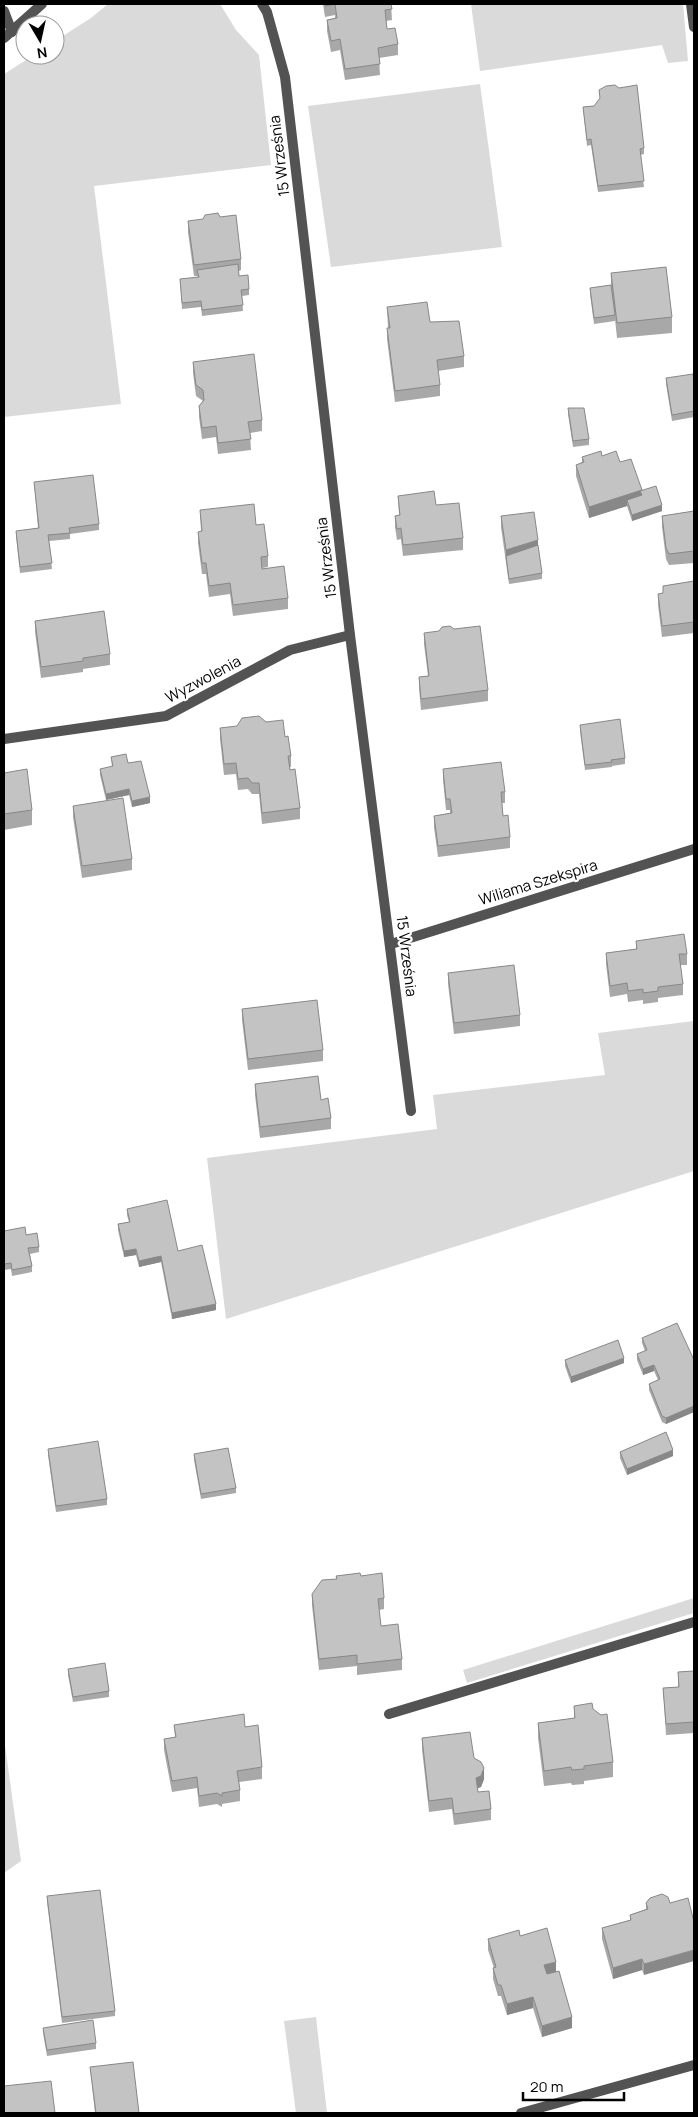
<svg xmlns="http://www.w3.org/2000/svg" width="698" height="2117" viewBox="0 0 698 2117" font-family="Manrope,sans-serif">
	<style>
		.green { fill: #dadada }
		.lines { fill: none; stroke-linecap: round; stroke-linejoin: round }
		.service { stroke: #535353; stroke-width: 10 }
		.minor { stroke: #535353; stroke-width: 10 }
		.wall { fill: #a8a8a8 }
		.shaded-wall { fill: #888 }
		.building { fill: #c3c3c3; stroke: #888 }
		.labels { text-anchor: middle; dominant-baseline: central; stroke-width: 4.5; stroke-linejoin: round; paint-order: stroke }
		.street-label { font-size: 15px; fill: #000; stroke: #fff }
	</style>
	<rect width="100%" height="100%" fill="#fff"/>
	<g class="green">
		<polygon points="108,4 220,4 236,30 259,55 271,165 94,186 121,404 4,417 4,74 34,55 55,55 55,41 91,18"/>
		<polygon points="471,4 683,4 688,61 668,63 662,45 480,71"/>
		<polygon points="480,84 502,247 331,267 308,106"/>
		<polygon points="694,1021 694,1171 226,1319 207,1158 437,1129 433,1095 605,1075 598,1033"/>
		<polygon points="694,1598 694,1613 467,1683 463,1670"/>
		<polygon points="4,1738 21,1861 4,1873"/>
		<polygon points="316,2017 327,2113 296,2113 284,2021"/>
	</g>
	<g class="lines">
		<g class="service">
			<polyline points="4,11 12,32"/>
			<polyline points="389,1714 694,1622"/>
		</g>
		<g class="minor">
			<polyline points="262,4 267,12 285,77 350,635 411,1111"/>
			<polyline points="691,4 694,27"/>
			<polyline points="4,38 42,4"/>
			<polyline points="4,739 166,716 290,650 350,635"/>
			<polyline points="391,944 694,849"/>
			<polyline points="521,2113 694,2065"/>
		</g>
	</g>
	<g class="wall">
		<polygon points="323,4 391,4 392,20 386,21 387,29 398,44 398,55 379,58 380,75 345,80 340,50 331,52 327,31 327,20 335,18 335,15 325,17"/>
		<polygon points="599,90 644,148 644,154 640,155 644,187 598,192 591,145 587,146 583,107 594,106 600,99"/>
		<polygon points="188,221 241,259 241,270 239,271 239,276 249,289 249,295 242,296 243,311 202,316 201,307 182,309 180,279 198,277 197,276 194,276 188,232"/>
		<polygon points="611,273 672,317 672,333 617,338 615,319 615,321 594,324 590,294 590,288 611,285"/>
		<polygon points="387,307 430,322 464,356 464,367 438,371 440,385 440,396 395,402 387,339 387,328 388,328"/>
		<polygon points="193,362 262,420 262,431 250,433 251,450 218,454 216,437 202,439 199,417 199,406 203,401 196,396 193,373"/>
		<polygon points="666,378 694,382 694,417 672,421 666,384"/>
		<polygon points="568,408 589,439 589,445 573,447 568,414"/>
		<polygon points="602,456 620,462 642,490 662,511 632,521 627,506 589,518 576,476 576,465 582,462 582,457"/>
		<polygon points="34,482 99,524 99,530 70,534 70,539 49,541 52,569 20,573 16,536 16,531 38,528"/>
		<polygon points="398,496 436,505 463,538 463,550 403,556 401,539 397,540 395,527 395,516 399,515"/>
		<polygon points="200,510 256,525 268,556 268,567 262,568 288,598 288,609 233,616 230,594 209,597 206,574 202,574 198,543 198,532 201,531"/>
		<polygon points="694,511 694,563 669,565 666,559 662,527 662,516"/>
		<polygon points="501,516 542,573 542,579 509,584 501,527"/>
		<polygon points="694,581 694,633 662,637 658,605 658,594 663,593 663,586"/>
		<polygon points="35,621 110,654 110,665 83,669 83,672 41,678 35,632"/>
		<polygon points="424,633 488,690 488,701 421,710 419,688 419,677 428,676 424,644"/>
		<polygon points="580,725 625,758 625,764 612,766 612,767 585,770 580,731"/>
		<polygon points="220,728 285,737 291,756 291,767 289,767 300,808 300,819 262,824 259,794 252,794 248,789 238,790 236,774 224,775 220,739"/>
		<polygon points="111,757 128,763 150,803 132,807 129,795 106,800 100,775 100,769 112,767"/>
		<polygon points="443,769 505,792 505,803 502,803 503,816 510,837 510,848 438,857 434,827 434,816 450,813 450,810 446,810 443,780"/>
		<polygon points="4,773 32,810 32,825 4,830"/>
		<polygon points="73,806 132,859 132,870 82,878 73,817"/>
		<polygon points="636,941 687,954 687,965 680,965 683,984 683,995 658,998 658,1002 643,1004 643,1000 628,1002 627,994 610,997 606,964 606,953 636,949"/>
		<polygon points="448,973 520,1015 520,1026 454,1034 448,984"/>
		<polygon points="242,1009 323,1050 323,1061 248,1070 242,1020"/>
		<polygon points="255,1084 321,1100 331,1118 331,1129 260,1138 255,1095"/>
		<polygon points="127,1209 178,1251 216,1310 172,1319 161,1262 139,1267 136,1255 124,1257 118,1230 118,1224 129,1222 127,1215"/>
		<polygon points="4,1231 26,1235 39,1247 39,1252 30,1254 32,1266 32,1272 12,1276 11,1269 4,1270"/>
		<polygon points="642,1338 694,1360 694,1412 666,1424 662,1422 649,1390 649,1384 658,1380 654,1371 643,1375 637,1360 637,1354 645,1351 642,1343"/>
		<polygon points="565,1360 624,1363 571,1383 565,1366"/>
		<polygon points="48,1449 107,1499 107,1505 56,1512 48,1455"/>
		<polygon points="620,1452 673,1456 627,1475 620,1458"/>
		<polygon points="194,1454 236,1488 236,1493 201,1499 194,1460"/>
		<polygon points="336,1576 361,1576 384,1598 384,1609 379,1610 381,1626 402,1659 402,1670 357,1675 357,1666 319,1670 312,1605 312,1594 336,1579"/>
		<polygon points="68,1669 109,1691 109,1697 73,1702 68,1675"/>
		<polygon points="694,1671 694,1733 666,1735 663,1688 678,1687 678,1672"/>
		<polygon points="574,1706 593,1709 613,1762 613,1777 584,1781 584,1784 572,1785 571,1783 544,1786 538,1738 538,1723 574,1718"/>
		<polygon points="174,1725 245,1727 262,1767 262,1779 239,1782 240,1790 240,1801 222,1804 222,1807 217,1804 199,1807 197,1788 172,1792 164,1750 164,1739 175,1737"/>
		<polygon points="422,1738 474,1758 484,1779 481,1787 477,1788 478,1792 491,1809 491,1820 454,1825 452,1809 429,1812 422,1749"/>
		<polygon points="47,1896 115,2011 115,2016 62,2023 47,1902"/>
		<polygon points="650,1898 644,1975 642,1970 613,1979 602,1939 602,1928 630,1920 630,1915 646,1909 646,1903"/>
		<polygon points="520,1936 556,1972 572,2028 542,2037 533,2008 507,2015 501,1996 498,1996 493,1979 493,1968 494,1968 488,1950 488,1939"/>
		<polygon points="43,2028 96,2043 96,2049 47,2056 43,2033"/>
		<polygon points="90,2067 139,2113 95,2113"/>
	</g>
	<g class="shaded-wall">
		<polygon points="642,490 642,501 627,500 627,506 589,518 589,507"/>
		<polygon points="662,505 662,511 632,521 632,515"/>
		<polygon points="538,540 538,551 506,556 506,550"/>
		<polygon points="129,789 129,795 106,800 106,794"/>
		<polygon points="150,797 150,803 132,807 132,801"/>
		<polygon points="136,1249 136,1255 124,1257 124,1251"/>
		<polygon points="161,1256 161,1262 139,1267 139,1261"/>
		<polygon points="216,1304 216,1310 172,1319 172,1313"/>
		<polygon points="624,1358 624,1363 571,1383 571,1377"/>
		<polygon points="654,1365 654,1371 643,1375 643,1369"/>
		<polygon points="694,1406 694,1412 666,1424 666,1418"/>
		<polygon points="673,1450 673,1456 627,1475 627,1469"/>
		<polygon points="484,1768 484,1779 481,1787 476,1789 476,1778"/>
		<polygon points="694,1950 694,1961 644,1975 644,1964"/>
		<polygon points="642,1959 642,1970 613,1979 613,1968"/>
		<polygon points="556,1962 556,1973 544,1976 544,1965"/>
		<polygon points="533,1997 533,2008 507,2015 507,2004"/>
		<polygon points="572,2017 572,2028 542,2037 542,2026"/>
	</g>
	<g class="building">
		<polygon points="325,4 391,4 392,9 385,10 387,29 395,28 398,44 378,48 380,64 345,69 340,39 331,41 327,20 337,18 335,4 325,6"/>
		<polygon points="615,85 619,88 637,85 644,148 640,149 644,181 598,186 591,139 587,140 583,107 594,106 600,98 599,90 606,86"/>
		<polygon points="218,213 220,217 236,215 241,259 194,265 188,221 203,219 205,215"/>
		<polygon points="238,264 239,276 248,275 249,289 241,290 243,305 202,310 201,301 182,303 180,279 199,277 197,270"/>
		<polygon points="666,267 672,317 617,323 611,273"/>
		<polygon points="611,285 615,315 594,318 590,288"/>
		<polygon points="427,302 430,322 459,321 464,356 437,360 440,385 395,391 387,328 390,328 387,307"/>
		<polygon points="254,354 262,420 248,422 251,439 218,443 216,426 202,428 199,406 204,400 203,390 196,385 193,362"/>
		<polygon points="693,374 694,382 694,411 672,415 666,378"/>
		<polygon points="568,408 584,408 589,439 573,441"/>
		<polygon points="601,451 602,456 616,451 620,462 631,459 642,490 589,507 576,465 584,462 582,457"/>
		<polygon points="93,475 99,524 69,528 70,533 48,535 52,563 20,567 16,531 39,528 34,482"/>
		<polygon points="656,486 662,505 632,515 627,500 642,495 640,491"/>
		<polygon points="434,491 436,505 459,503 463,538 403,545 401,528 397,529 395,516 400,515 398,496"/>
		<polygon points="254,504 256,525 264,524 268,556 261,557 262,569 284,566 288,598 233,605 230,583 209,586 206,563 202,563 198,532 202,531 200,510"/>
		<polygon points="694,511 694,551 669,554 666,548 662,516"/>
		<polygon points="534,512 538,540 506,550 501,516"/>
		<polygon points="538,545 542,573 509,579 506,556"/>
		<polygon points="694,581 694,622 662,626 658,594 663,593 663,586"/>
		<polygon points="104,611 110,654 83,658 83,661 41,667 35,621"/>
		<polygon points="450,626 454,629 480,626 488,690 421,699 419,677 429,676 424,633 439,631 442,627"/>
		<polygon points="259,716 266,722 283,720 285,737 288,736 291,756 288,756 290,770 295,769 300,808 262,813 259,783 252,783 248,778 238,779 236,763 224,764 220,728 237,726 242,718"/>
		<polygon points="620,719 625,758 611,760 612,762 585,765 580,725"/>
		<polygon points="126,754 128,763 141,761 150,797 132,801 129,789 106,794 100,769 113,766 111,757"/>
		<polygon points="501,762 505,792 501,792 503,816 508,815 510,837 438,846 434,816 452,813 450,799 446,799 443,769"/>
		<polygon points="27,769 32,810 4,814 4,773"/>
		<polygon points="123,798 132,859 82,866 73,806"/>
		<polygon points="684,934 687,954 679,954 683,984 658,987 658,991 643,993 643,989 628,991 627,983 610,986 606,953 637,949 636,941"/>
		<polygon points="514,965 520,1015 454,1023 448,973"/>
		<polygon points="317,1000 323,1050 248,1059 242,1009"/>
		<polygon points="318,1076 321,1100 328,1098 331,1118 260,1127 255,1084"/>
		<polygon points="167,1200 178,1251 202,1245 216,1304 172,1313 161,1256 139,1261 136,1249 124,1251 118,1224 130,1222 127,1209"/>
		<polygon points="25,1227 26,1235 37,1233 39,1247 28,1248 32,1266 12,1270 11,1263 4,1264 4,1231"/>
		<polygon points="677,1323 694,1360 694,1406 666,1418 662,1416 649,1384 660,1379 654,1365 643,1369 637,1354 647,1350 642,1338"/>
		<polygon points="618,1340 624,1358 571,1377 565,1360"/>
		<polygon points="666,1432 673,1450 627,1469 620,1452"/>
		<polygon points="98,1441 107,1499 56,1506 48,1449"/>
		<polygon points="228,1448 236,1488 201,1494 194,1454"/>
		<polygon points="360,1573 361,1576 382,1573 384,1598 378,1599 381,1626 398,1624 402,1659 357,1664 357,1655 319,1659 312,1594 322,1580 337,1579 336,1576"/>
		<polygon points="105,1663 109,1691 73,1697 68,1669"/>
		<polygon points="694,1671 694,1722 666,1724 663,1688 679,1687 678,1672"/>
		<polygon points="592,1703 593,1709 601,1715 607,1714 613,1762 584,1766 584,1769 572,1770 571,1767 544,1771 538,1723 575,1718 574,1706"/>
		<polygon points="244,1714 245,1727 258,1725 262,1767 237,1771 240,1790 222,1793 222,1796 217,1793 199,1796 197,1777 172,1781 164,1739 176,1737 174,1725"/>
		<polygon points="470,1732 474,1758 481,1762 484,1768 481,1776 476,1778 478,1792 489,1791 491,1809 454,1814 452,1798 429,1801 422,1738"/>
		<polygon points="100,1890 115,2011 62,2017 47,1896"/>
		<polygon points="662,1894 668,1897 670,1903 688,1898 694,1922 694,1950 644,1964 642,1959 613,1968 602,1928 631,1920 630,1915 648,1909 646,1903 650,1898"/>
		<polygon points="547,1928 556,1962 544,1965 547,1974 559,1971 572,2017 542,2026 533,1997 507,2004 501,1985 498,1985 493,1968 496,1967 488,1939 519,1930 520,1936"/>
		<polygon points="93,2020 96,2043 47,2050 43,2028"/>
		<polygon points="133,2062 139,2113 96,2113 90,2067"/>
		<polygon points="51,2081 55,2113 4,2113 4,2086"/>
	</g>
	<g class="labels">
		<g class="street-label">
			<text transform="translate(279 156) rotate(-97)">15 Września</text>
			<text transform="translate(326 558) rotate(-97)">15 Września</text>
			<text transform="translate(203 679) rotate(-28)">Wyzwolenia</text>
			<text transform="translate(538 882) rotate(-17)">Wiliama Szekspira</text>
			<text transform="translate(407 956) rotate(83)">15 Września</text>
		</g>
	</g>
	<rect width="698" height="2117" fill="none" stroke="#000000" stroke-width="10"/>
	<g transform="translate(40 40) rotate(171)"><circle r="24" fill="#ffffff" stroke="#999999"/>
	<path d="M0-4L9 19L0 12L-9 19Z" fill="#000000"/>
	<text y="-8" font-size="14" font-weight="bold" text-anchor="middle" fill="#000000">N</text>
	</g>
	<path d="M523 2092v8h101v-8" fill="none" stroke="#000000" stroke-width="2.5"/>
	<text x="530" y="2092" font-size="15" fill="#000000" stroke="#ffffff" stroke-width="4" paint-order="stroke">20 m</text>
</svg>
